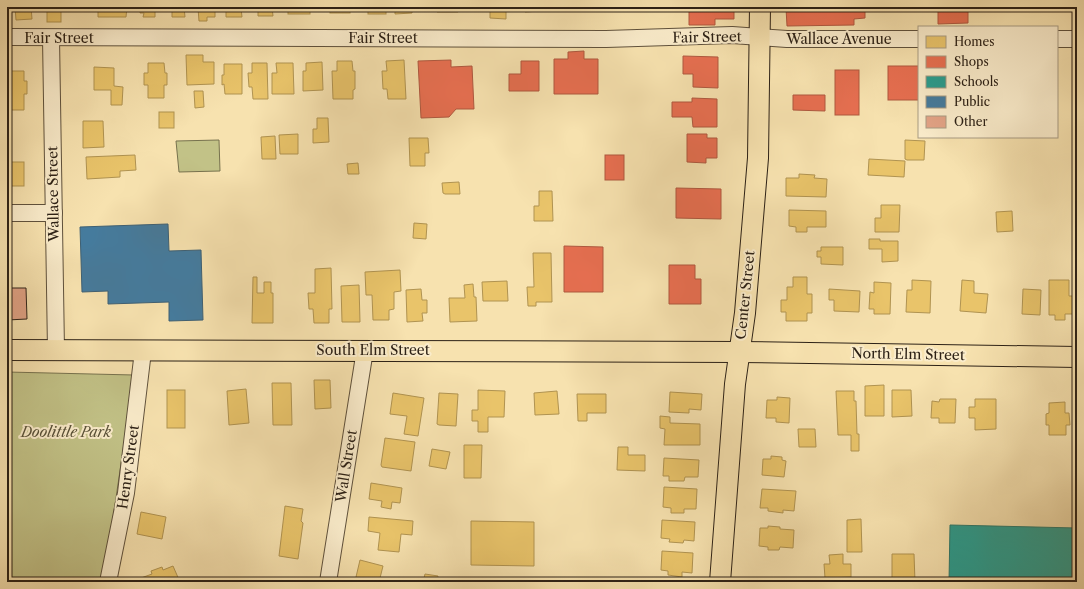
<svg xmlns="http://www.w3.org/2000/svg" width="1084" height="589" viewBox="0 0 1084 589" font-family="'Libre Caslon Text',serif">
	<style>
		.green { fill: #c2c287; stroke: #77724e }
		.homes { fill: #e9c46a; stroke: #b09351 }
		.shops { fill: #e76f51; stroke: #af583f }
		.schools { fill: #2a9d8f; stroke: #2b786b }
		.public { fill: #457b9d; stroke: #3e6074 }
		.building { fill: #e2a386; stroke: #2c2116 }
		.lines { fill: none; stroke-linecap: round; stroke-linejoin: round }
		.minor-casing { stroke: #5f513c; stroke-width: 18 }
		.major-casing { stroke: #2c2116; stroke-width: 22 }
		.minor { stroke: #faeccb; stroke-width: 16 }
		.major { stroke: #f7e2af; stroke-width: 20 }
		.labels { text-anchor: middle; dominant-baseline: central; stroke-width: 4; stroke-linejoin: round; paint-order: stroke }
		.street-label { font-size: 14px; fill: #2c2116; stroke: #faeccb }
		.park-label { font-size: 14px; font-style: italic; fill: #595138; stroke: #faeccb }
	</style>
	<rect width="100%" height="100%" fill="#f7e2af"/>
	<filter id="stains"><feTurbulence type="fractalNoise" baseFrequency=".005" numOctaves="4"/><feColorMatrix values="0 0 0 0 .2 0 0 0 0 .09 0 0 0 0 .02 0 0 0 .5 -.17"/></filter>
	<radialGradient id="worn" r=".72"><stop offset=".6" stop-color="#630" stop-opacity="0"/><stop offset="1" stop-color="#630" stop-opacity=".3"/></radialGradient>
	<g class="green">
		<polygon points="219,140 220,171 179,172 176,141"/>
		<polygon points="7,372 134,375 110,539 101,582 7,582"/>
	</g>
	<g class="homes">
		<polygon points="15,7 31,7 32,19 16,20"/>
		<rect x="47" y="7" width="14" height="15"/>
		<polygon points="98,7 127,7 126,17 98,17"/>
		<polygon points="140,7 155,7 155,17 143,17 144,13 140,13"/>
		<polygon points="172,7 184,7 185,17 172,17"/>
		<polygon points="195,7 217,7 215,7 215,17 207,17 207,21 199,21 198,8 195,9"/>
		<polygon points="226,7 245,7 245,8 241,8 242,17 226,17"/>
		<polygon points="255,7 275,7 272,7 273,16 258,16 258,8"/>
		<rect x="288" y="7" width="22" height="7"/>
		<rect x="330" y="7" width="20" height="6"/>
		<rect x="368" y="7" width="18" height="7"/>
		<polygon points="395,7 412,7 412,13 395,14"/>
		<polygon points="436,7 458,7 458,12 437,12"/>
		<polygon points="485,7 510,7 510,9 506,9 506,19 490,18 490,9 485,9"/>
		<polygon points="525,7 541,7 541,11 525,12"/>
		<polygon points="186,55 203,55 203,62 214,62 214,84 187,85"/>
		<polygon points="404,60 406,99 388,99 387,89 383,89 382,71 387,71 386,61"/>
		<polygon points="337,61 352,61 353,71 355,71 355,89 353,90 353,99 333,99 332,71 337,71"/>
		<polygon points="322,62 323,90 303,91 303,71 306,71 306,63"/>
		<polygon points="148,63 164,63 165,73 167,73 167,85 164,85 164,98 148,98 148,85 144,85 144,73 148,73"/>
		<polygon points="252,63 267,63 268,99 253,99 252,87 249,87 248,73 252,73"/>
		<polygon points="276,63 293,63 294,94 272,94 272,73 277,73"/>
		<polygon points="224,64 242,64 242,94 225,94 224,84 222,85 222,75 224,75"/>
		<polygon points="94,67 114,68 114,86 123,87 122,105 111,105 111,90 94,90"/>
		<polygon points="7,71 24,71 24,81 27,81 27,94 24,94 24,110 7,110"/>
		<polygon points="194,91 203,91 204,107 195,108"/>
		<rect x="159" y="112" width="15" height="16"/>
		<polygon points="317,118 328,118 329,142 313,143 313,129 317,129"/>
		<polygon points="83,121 103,121 104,147 83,148"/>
		<polygon points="298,134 298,154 280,154 279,135"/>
		<polygon points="275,136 276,159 262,159 261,137"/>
		<polygon points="409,138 428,138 429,153 425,153 425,166 410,166"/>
		<polygon points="905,140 925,141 924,160 907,160 905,159"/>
		<polygon points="135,155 136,170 120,171 120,177 87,179 86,157"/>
		<polygon points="869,159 905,161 904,177 868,175"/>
		<rect x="7" y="162" width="17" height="24"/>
		<polygon points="358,163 359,174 348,174 347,164"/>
		<polygon points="799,174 815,175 814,178 827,179 826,197 786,196 786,178 799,178"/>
		<polygon points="459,182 460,194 445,194 443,193 442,183"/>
		<polygon points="539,191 552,191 553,221 534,221 534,206 539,206"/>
		<polygon points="881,205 900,205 899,232 875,232 875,218 881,218"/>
		<polygon points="789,210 826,211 826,227 807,227 807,232 796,232 796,227 789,226"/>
		<polygon points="1012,211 1013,231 997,232 996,212"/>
		<polygon points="414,223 427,224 426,239 413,238"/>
		<polygon points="869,239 880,239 880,241 898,241 898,261 882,262 882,249 869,249"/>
		<polygon points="821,247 843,247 843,265 821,264 821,257 817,257 817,251 821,251"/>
		<polygon points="533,253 551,253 552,302 536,302 536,306 528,306 527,287 534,287"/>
		<polygon points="331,268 332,309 329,309 329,323 314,323 313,309 309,309 308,293 315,293 315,269"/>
		<polygon points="400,270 401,291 394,292 394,309 389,310 389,320 373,320 372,295 366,295 365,272"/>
		<polygon points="253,277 257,277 257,293 264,293 264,282 271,282 271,293 273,293 273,323 252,323"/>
		<polygon points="793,277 807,277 807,294 812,294 812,313 807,313 807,321 786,321 786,312 781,312 781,300 787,300 787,287 793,287"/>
		<polygon points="912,280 931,281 930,313 906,312 907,290 912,290"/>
		<polygon points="962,280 974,281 974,293 988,294 986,313 960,311"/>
		<polygon points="1049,280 1069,280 1069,296 1073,296 1073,314 1065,314 1065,320 1055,320 1055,315 1049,315"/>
		<polygon points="507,281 508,301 483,301 482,282"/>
		<polygon points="874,282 891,283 890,314 874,314 874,309 869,309 870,292 874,293"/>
		<polygon points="473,284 474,297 476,297 477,321 450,322 449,298 465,298 464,285"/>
		<polygon points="359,285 360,322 342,322 341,286"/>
		<polygon points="421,289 422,300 427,300 427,313 422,313 423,321 407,322 406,290"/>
		<polygon points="829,289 860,291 859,312 834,311 834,300 829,300"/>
		<polygon points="1023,289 1041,290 1040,315 1022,314"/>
		<polygon points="314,380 330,380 331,408 315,409"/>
		<polygon points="272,383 291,383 292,425 273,425"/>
		<polygon points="884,385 884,416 865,416 865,386"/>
		<polygon points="246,389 249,423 229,425 227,391"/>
		<rect x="167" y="390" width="18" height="38"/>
		<polygon points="478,390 505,391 504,417 488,417 488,432 478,432 478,421 472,421 472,410 478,410"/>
		<polygon points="892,390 911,390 912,416 892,417"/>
		<polygon points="557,391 559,414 535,415 534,393"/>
		<polygon points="836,391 854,391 854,401 856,401 857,434 859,434 859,451 851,451 851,435 838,435"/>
		<polygon points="670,392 702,394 701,410 689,409 689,413 669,412"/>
		<polygon points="393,393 424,398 418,436 404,434 407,416 390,414"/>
		<polygon points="439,393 458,394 456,426 439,425 437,424"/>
		<polygon points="577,394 606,394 606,413 587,413 587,421 578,421"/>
		<polygon points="777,397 790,398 789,423 776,422 776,418 766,418 767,400 777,400"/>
		<polygon points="940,399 956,399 955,423 939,423 939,418 931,418 932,401 939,402"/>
		<polygon points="975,399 996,399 996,429 975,430 975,418 969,418 969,407 975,407"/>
		<polygon points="1065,402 1065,413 1069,413 1070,425 1066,425 1066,435 1049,435 1049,425 1046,425 1046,414 1049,413 1049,403"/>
		<polygon points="660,416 670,417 670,423 700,424 700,445 664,445 665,429 660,428"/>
		<polygon points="798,429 815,429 816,447 799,447"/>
		<polygon points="385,438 415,442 411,471 382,467 381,465"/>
		<polygon points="464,445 482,445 481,478 464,478"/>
		<polygon points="618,447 628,447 628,455 645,455 645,471 617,470"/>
		<polygon points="432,449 450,452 446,469 429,466"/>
		<polygon points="771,456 782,457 782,460 786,461 784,477 762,475 763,459 771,459"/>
		<polygon points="664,458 699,460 698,477 685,477 684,481 669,481 669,476 663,476"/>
		<polygon points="371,483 402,488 400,503 392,502 391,509 381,507 382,501 369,499"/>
		<polygon points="664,487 697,489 696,509 684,509 684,513 671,513 671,508 663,507"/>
		<polygon points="762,489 796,491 794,511 783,510 783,513 768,511 768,508 760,508"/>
		<polygon points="285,506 303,509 301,521 303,523 298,559 279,556"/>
		<polygon points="141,512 166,517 162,539 137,534"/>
		<polygon points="369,517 413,521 412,535 401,534 399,552 378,550 380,533 368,531"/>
		<polygon points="861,519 862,552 847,552 847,520"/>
		<polygon points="662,520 695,522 694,541 684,540 683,543 669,542 670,539 661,538"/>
		<polygon points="471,521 534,522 534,566 471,565"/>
		<polygon points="768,526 780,527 780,529 794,530 793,548 780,547 779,550 768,550 768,547 759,546 760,528 768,528"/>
		<polygon points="662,551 693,553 692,573 682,572 682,577 668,575 668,571 661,570"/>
		<polygon points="843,554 843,564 851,564 851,577 825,578 824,564 830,564 829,555"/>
		<polygon points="892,554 914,554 915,582 892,582"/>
		<polygon points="360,560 383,566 379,582 373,582 356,577"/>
		<polygon points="173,566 180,582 143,582 141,578 152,574 151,571 162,567 163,570"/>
		<polygon points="425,574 438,576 437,582 423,582"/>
	</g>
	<g class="shops">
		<polygon points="569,7 595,7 595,11 570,11"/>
		<polygon points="689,7 734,7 734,19 715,19 715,25 689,25"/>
		<polygon points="865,7 865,18 854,19 854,25 787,26 786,8"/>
		<polygon points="938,7 968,7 968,23 938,24"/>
		<polygon points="584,51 584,59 598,59 598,94 554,94 554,59 568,59 568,52"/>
		<polygon points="683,56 718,57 718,88 693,87 693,74 683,74"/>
		<polygon points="451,60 451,67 472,66 474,109 456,109 449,117 421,118 418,61"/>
		<polygon points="521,61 539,61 539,91 509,91 509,74 521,74"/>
		<rect x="888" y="66" width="31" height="34"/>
		<rect x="835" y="70" width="24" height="45"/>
		<polygon points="793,95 825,95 825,111 793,110"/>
		<polygon points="692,98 717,99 717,127 693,127 692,117 672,117 672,102 692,102"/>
		<polygon points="687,134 707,134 707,138 717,138 717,158 706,158 706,163 687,162"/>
		<rect x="605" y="155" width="19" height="25"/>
		<polygon points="676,188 721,189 721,219 676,218"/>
		<polygon points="564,246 603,247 603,292 564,292"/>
		<polygon points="669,265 695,265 695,279 701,279 701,304 669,304"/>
	</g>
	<polygon class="schools" points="950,525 1077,528 1077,582 949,582"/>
	<polygon class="public" points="168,224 169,251 201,250 203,320 169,321 169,302 108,304 108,291 82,292 80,227"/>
	<polygon class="building" points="7,288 26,288 27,319 7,320"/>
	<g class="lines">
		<g class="minor-casing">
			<g id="minor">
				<polyline points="7,37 606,39 732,35 787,39 919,39"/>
				<polyline points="51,38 56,350"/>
				<polyline points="1057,39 1077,39"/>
				<polyline points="7,213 54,213"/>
				<polyline points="108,582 126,493 143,351"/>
				<polyline points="328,582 365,350"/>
			</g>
		</g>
		<g class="major-casing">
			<g id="major">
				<polyline points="7,350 739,352 1077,357"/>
				<polyline points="720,582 735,384 745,313 758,158 760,7"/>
			</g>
		</g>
		<use href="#minor" class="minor"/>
		<use href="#major" class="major"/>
	</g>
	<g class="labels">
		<g class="street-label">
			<text transform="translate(707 37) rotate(-1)">Fair Street</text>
			<text x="59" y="38">Fair Street</text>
			<text x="383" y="38">Fair Street</text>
			<text x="839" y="39">Wallace Avenue</text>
			<text transform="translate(53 194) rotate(-91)">Wallace Street</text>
			<text transform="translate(745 295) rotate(-84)">Center Street</text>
			<text x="373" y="350">South Elm Street</text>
			<text transform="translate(908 354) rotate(1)">North Elm Street</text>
			<text transform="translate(346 466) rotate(-81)">Wall Street</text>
			<text transform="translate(128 467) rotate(-82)">Henry Street</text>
		</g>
		<g class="park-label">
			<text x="66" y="432">Doolittle Park</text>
		</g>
	</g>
	<rect width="1084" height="589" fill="none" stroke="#f7e2af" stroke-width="24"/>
	<rect x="8" y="8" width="1068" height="573" fill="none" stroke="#2c2116" stroke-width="2"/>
	<rect x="12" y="12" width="1060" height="565" fill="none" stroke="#2c2116"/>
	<rect x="918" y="26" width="140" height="112" fill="#faeccb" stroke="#a89b83"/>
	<rect x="926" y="36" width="20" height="12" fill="#e9c46a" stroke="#a89b83"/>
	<text x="954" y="46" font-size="12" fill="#2c2116">Homes</text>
	<rect x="926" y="56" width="20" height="12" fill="#e76f51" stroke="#a89b83"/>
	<text x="954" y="66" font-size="12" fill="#2c2116">Shops</text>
	<rect x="926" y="76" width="20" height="12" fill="#2a9d8f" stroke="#a89b83"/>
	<text x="954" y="86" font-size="12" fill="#2c2116">Schools</text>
	<rect x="926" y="96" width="20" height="12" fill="#457b9d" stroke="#a89b83"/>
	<text x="954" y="106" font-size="12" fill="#2c2116">Public</text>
	<rect x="926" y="116" width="20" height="12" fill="#e2a386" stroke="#a89b83"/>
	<text x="954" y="126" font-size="12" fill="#2c2116">Other</text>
	<rect width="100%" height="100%" filter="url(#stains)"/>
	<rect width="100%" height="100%" fill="url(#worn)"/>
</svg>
